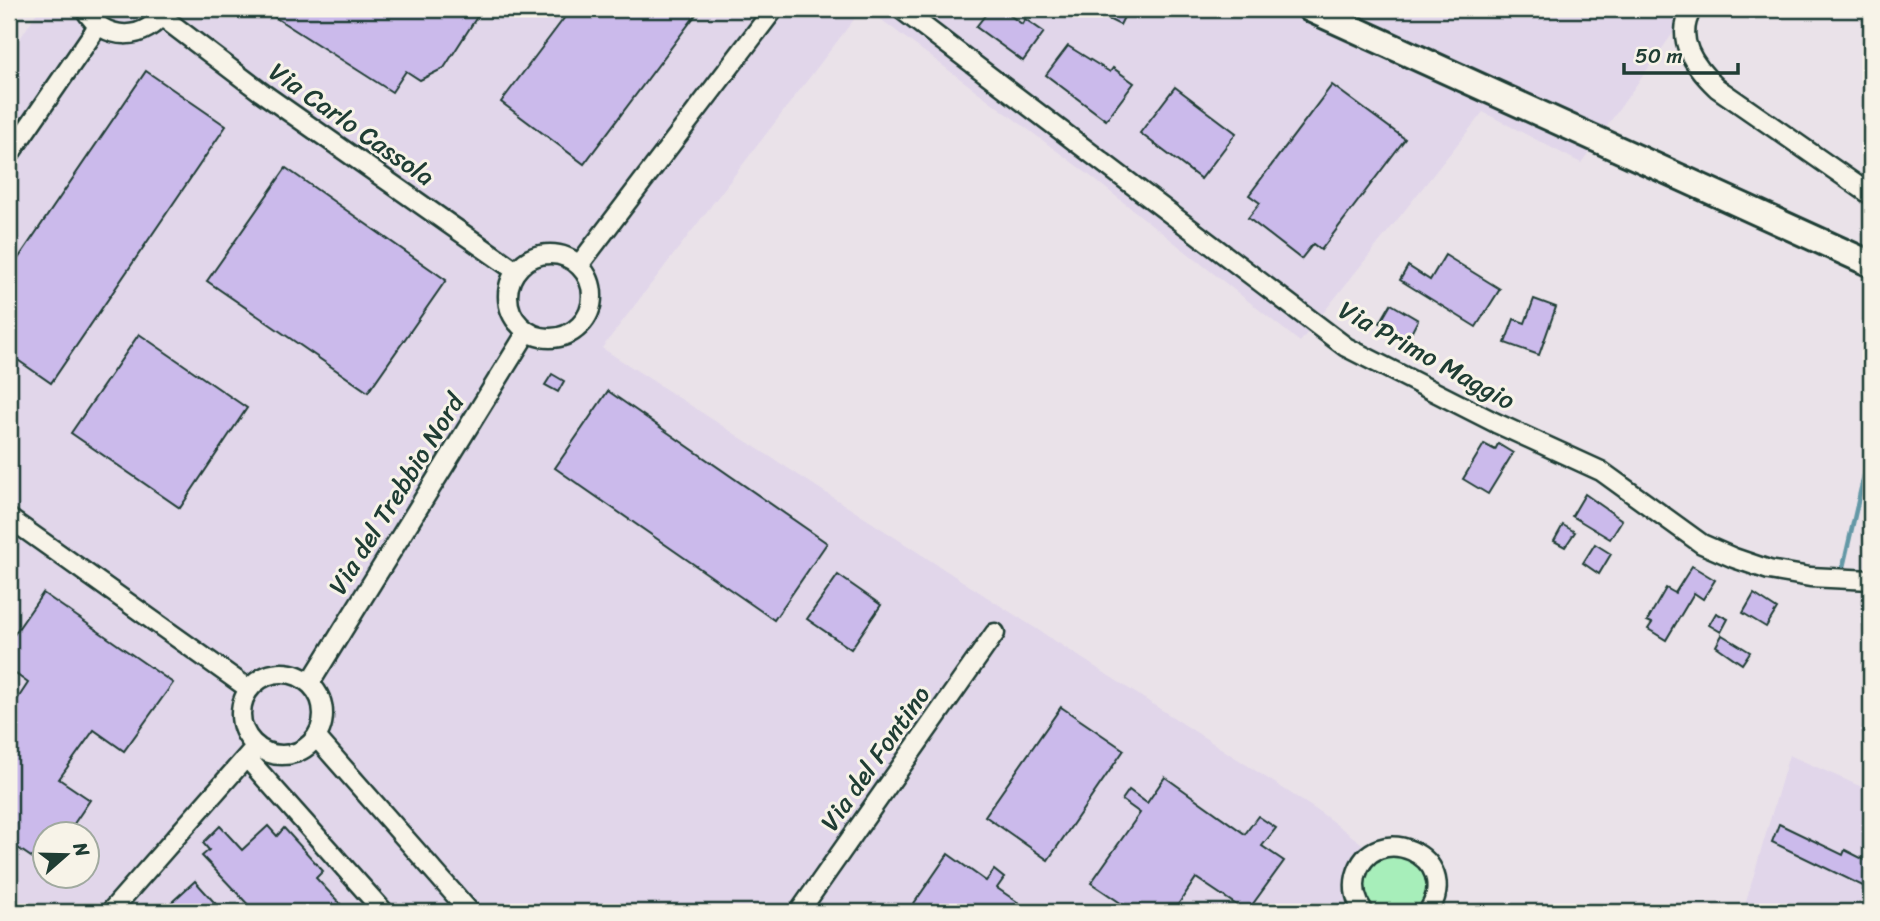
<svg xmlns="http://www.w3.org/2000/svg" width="1880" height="921" viewBox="0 0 1880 921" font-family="Sriracha,sans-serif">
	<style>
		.built { fill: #e1d6ea; fill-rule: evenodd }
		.green { fill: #a7eeba; stroke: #639677; stroke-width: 2 }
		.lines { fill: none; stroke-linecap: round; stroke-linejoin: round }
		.stream { stroke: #6398a6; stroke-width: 4.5 }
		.building { fill: #cbbaeb; stroke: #1f3d34; stroke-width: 2 }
		.minor-casing { stroke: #1f3d34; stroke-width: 23 }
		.secondary-casing { stroke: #1f3d34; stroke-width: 30 }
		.minor { stroke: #f7f3e8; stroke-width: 18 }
		.secondary { stroke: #f7f3e8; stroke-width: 24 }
		.labels { text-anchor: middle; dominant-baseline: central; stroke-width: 6; stroke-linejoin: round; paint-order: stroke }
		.street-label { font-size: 26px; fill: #1f3d34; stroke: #f7f3e8 }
	</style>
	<rect width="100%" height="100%" fill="#eae2e9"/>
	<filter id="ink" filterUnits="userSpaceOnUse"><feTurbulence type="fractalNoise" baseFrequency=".0143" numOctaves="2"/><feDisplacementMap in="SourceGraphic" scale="14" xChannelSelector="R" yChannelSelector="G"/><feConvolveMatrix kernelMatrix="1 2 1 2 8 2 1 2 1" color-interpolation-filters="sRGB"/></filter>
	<g filter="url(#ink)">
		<g class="built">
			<path d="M39 9H862L602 348 1321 813 1453 912H9V56ZM46 834H88V876H46Z"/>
			<polygon points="867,9 1690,9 1581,163 1483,112 1300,342 1089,175"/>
			<polygon points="1789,755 1871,791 1871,912 1743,912"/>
		</g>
		<path class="green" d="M1388 854C1393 854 1401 853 1406 855 1432 863 1433 895 1416 912H1377C1354 892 1364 866 1388 854Z"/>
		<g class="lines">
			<polyline class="stream" points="1843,567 1871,445"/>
		</g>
		<g class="building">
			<polygon points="262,9 482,9 444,68 420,80 406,71 392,92"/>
			<polygon points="571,9 700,9 584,164 501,102"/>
			<polygon points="990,9 1001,9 1022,24 1025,19 1044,32 1023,61 976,27"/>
			<polygon points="1088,9 1128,9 1120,25"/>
			<polygon points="1068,46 1110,72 1113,68 1134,83 1106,120 1046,75"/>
			<polygon points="146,71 226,126 51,383 9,354 9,272"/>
			<polygon points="1332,85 1405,139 1321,250 1313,244 1301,259 1248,218 1260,203 1249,195"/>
			<polygon points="1175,87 1236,133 1201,179 1140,133"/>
			<polygon points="286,168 446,280 368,392 207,281"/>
			<polygon points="1445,255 1500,289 1476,327 1400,280 1408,266 1430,280"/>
			<polygon points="1534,299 1556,307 1539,355 1505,343 1514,319 1525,323"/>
			<polygon points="1391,304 1418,320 1408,339 1380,323"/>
			<polygon points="139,334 247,408 180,508 71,433"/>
			<polygon points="552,374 564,381 558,392 545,385"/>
			<polygon points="608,391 827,543 774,620 555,468"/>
			<polygon points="1484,444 1495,450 1498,444 1513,453 1488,494 1463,479"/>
			<polygon points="1585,494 1622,520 1610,539 1572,516"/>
			<polygon points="1563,525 1575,532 1565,547 1554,541"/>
			<polygon points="1595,544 1611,554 1599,574 1583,563"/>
			<polygon points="1692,566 1715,580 1703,599 1694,593 1666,640 1648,629 1652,623 1647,621 1666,588 1675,593"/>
			<polygon points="838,575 881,605 851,649 807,619"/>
			<polygon points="43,593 173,683 124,751 94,730 59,779 90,800 67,834 46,834 46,867 9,842 9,712 28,683 9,669 9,642"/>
			<polygon points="1754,594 1777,609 1766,627 1743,613"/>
			<polygon points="1716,613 1728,619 1721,632 1709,625"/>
			<polygon points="1722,635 1750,652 1742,664 1716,646"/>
			<polygon points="1061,707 1124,750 1048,860 985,816"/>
			<polygon points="1165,777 1245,834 1258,816 1276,828 1262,846 1284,861 1247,912 1196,878 1173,912 1134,912 1091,883 1140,813 1122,800 1129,790 1147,803"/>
			<polygon points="1779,824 1843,855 1845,850 1871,863 1871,890 1772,842"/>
			<polygon points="220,826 242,850 268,826 277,836 284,828 323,871 316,878 348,912 255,912 202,856 209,850 203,843"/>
			<polygon points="948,854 986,881 994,870 1004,878 997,888 1032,912 908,912"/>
			<polygon points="195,881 223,912 161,912"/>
		</g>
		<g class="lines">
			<g class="minor-casing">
				<g id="minor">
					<path d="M85 9C102 42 148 43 165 9"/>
					<polyline points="901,9 1346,347 1496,423 1601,471 1702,544 1734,558 1769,570 1810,577 1871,580"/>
					<path d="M1692 9C1674 39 1694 66 1717 88L1871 195"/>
					<polyline points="161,16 261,92 516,271"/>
					<polyline points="9,155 98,26"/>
					<circle cx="550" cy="296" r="42"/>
					<polyline points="579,265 774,9"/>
					<polyline points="9,518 249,689"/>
					<circle cx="282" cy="714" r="41"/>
					<polyline points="310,683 527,332"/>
					<polyline points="317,738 470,912"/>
					<polyline points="247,758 384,912"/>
					<polyline points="110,912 256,746"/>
					<polyline points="799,912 995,633"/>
					<path d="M1364 912C1356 901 1353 889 1356 876 1372 817 1465 856 1428 912"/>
				</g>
			</g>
			<g class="secondary-casing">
				<polyline id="secondary" points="1310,9 1871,264"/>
			</g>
			<use href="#minor" class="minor"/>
			<use href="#secondary" class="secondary"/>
		</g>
	</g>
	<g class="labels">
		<g class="street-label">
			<text transform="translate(352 124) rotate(35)">Via Carlo Cassola</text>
			<text transform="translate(1427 355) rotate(29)">Via Primo Maggio</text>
			<text transform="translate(396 494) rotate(-58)">Via del Trebbio Nord</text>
			<text transform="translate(875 758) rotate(-55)">Via del Fontino</text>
		</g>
	</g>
	<rect width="1880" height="921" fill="none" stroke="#f7f3e8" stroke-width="35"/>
	<rect x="18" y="18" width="1845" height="886" fill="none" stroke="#1f3d34" stroke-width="2.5" filter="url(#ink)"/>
	<g transform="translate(66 855) rotate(70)"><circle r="33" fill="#f7f3e8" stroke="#a1aaa0" stroke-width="2"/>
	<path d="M0-5L12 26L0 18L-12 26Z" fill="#1f3d34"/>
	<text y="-10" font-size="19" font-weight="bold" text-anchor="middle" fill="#1f3d34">N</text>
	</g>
	<path d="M1624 63v10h114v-10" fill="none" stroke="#1f3d34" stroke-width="3.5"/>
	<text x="1635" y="63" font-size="21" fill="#1f3d34" stroke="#f7f3e8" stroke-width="5" paint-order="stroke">50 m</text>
</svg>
